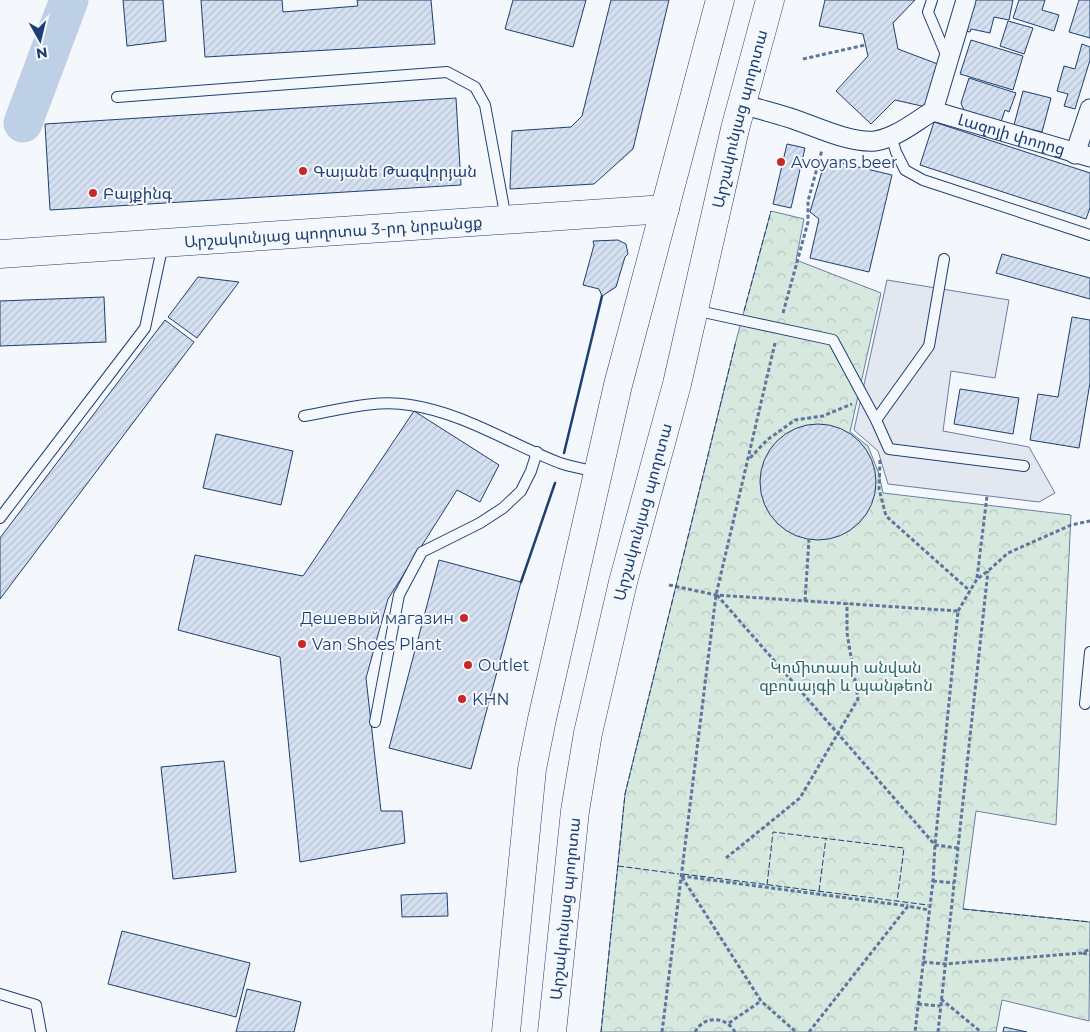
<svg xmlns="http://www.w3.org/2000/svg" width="1090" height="1032" viewBox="0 0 1090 1032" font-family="Montserrat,'Noto Sans Armenian',sans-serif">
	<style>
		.park { fill: url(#park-crowns); stroke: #687fa3 }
		.parking { fill: #e3e8f0; stroke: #687fa3 }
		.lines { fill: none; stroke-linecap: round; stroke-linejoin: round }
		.river { stroke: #bed0e5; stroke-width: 39 }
		.building { fill: url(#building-hatch); stroke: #1d3f73 }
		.lane-casing { stroke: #1d3f73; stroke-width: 12 }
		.street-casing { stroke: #1d3f73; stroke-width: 21 }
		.secondary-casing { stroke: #1d3f73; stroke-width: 29 }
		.primary-casing { stroke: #1d3f73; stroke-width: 29 }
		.path { stroke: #5e769c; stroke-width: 3; stroke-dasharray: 4 2.5; stroke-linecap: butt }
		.lane { stroke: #f4f7fb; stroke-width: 10 }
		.street { stroke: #f4f7fb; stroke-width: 19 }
		.secondary { stroke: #f4f7fb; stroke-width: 28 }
		.primary { stroke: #f4f7fb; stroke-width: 28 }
		.fence { stroke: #1d3f73; stroke-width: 1; stroke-dasharray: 6 2.5; stroke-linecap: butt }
		.wall { stroke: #1d3f73; stroke-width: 2.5 }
		.poi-dot { fill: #c62828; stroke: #f4f7fb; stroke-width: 2 }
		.labels { text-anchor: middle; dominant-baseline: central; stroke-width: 4; stroke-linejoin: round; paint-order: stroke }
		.street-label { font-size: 16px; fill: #1d3f73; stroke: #f4f7fb }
		.poi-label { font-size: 16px; fill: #1d3f73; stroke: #f4f7fb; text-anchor: start }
		.park-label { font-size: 16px; fill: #2c6c60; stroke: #f4f7fb }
	</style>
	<defs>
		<pattern id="park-crowns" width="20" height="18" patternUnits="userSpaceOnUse" patternTransform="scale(1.25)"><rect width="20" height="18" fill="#d7e8df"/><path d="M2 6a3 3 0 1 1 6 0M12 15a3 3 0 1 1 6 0" fill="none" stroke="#b8c8c3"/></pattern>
		<pattern id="building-hatch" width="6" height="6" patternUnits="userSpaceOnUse" patternTransform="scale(1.25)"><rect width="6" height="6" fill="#d5e0f0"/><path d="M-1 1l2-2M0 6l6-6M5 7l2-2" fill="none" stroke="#b6c1d1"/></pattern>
	</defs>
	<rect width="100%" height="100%" fill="#f4f7fb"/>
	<polygon class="park" points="771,211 804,219 796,260 881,293 850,432 868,446 879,474 883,493 1071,515 1056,825 976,811 963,909 1090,922 1089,1021 1002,1000 996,1032 601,1032 625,794 736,341"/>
	<polygon class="parking" points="887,280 1009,300 995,378 951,371 943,431 1029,447 1055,493 1039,502 888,484 878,451 854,430"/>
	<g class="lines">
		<polyline class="river" points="23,123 69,0"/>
	</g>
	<g class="building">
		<polygon points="123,0 163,0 166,41 127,46"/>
		<polygon points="201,0 282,0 283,12 358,6 357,0 431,0 435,44 205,57"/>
		<polygon points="513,0 586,0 573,47 505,29"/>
		<polygon points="611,0 669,0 633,149 594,184 510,189 512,131 571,127 582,116"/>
		<polygon points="825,0 915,0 893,23 898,49 943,66 926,107 895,100 871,124 836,91 868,56 863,34 819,26"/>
		<polygon points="967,0 1013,0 1009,20 994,17 990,33 971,29 970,32 960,30"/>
		<polygon points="1019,0 1045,0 1042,10 1059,15 1054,31 1013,18"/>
		<polygon points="1079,0 1090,0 1090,38 1069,32"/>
		<polygon points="1008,21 1033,28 1024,54 1000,46"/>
		<polygon points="971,40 1023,56 1013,90 960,74"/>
		<polygon points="1082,44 1090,47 1090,60 1075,109 1064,106 1068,94 1057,91 1064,66 1075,69"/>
		<polygon points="969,78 1016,93 1009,112 1005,110 999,128 967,118 961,103"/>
		<polygon points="1023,91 1051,98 1042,132 1014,125"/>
		<polygon points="456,98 461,185 50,210 45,124"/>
		<polygon points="934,122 1090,173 1090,208 1086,219 920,165"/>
		<polygon points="787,144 805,148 791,208 773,204"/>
		<polygon points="825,161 832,164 833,161 892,175 869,272 810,258 819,219 810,212"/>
		<polygon points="618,240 626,244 628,254 625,257 616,287 602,296 599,289 583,285 594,245 593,241"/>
		<polygon points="1002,254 1090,278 1090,299 996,273"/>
		<polygon points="198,277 239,282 197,338 168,317"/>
		<polygon points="104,297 106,342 0,346 0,301"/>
		<polygon points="1072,317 1090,320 1090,383 1079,448 1030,440 1038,394 1058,397"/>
		<polygon points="165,320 194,342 0,599 0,538"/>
		<polygon points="960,389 1019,398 1013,434 954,424"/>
		<polygon points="414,411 499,465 480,502 457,490 388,599 366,678 381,811 402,811 405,843 300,862 280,657 178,630 195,555 303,576"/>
		<circle cx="818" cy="482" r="58"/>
		<polygon points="216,434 293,451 281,505 203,488"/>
		<polygon points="439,560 521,582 471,769 389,748"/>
		<polygon points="224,761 236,872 173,879 161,767"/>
		<polygon points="447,893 448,916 402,917 401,895"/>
		<polygon points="122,931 250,963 236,1017 108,984"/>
		<polygon points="247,989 301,1002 294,1032 236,1032"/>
		<polygon points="1004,1027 1027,1032 1003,1032"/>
	</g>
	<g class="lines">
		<g class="lane-casing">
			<g id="lane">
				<polyline points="932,0 928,12 947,57"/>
				<polyline points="117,97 447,72 475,87 485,105 506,219"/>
				<polyline points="891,136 896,152 905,170 923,180 1090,235"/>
				<polyline points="694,310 833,340 876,420 889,449 1024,466"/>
				<path d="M304 416C339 410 375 399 410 405 464 413 510 444 560 463 572 467 585 469 597 472"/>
				<polyline points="876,420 929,346 944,259"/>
				<polyline points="0,518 145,328 163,244"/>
				<polyline points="1085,704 1090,652"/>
				<polyline points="375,722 399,595 422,552 480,523 503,508 521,491 531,471 537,452"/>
				<polyline points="0,994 36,1005 41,1032"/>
			</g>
		</g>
		<g class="street-casing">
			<g id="street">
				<path d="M742 104C758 109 775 113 790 118 815 126 848 143 875 141 896 138 916 121 933 111L966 0"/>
				<path id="s1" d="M933 111 1090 157"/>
				<polyline points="1075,154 1090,109"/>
			</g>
		</g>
		<g class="secondary-casing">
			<g id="secondary">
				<path id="s2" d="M0 254 665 209"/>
			</g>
		</g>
		<g class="primary-casing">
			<g id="primary">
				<polyline points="506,1032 532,769 542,719 618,385 720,0"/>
				<path id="s3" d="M552 1032 575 811 588 733 623 582 677 384 735 129 770 0"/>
			</g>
		</g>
		<g class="path">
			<polyline points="803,59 865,45"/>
			<polyline points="783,313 808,222 808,201 822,150"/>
			<polyline points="750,458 767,440 795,420 823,416 852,404"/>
			<polyline points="880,460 879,489 886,516 970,591"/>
			<polyline points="977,578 987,496"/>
			<polyline points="669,585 716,595 958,611 935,845 933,881 915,1032"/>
			<polyline points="717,595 935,845 958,848"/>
			<polyline points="805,601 809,539"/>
			<polyline points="958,611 977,579 988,571 1008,553 1071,525 1090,521"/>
			<polyline points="726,858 800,798 858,699 847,633 847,603"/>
			<polyline points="681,876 908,906"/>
			<polyline points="682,877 761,1001 796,1032"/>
			<polyline points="933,881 954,883"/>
			<polyline points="1083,953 1090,955"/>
			<polyline points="923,962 945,964 1082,953 1090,949"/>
			<polyline points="941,999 981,1032"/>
			<polyline points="918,1004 940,1006"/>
			<polyline points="729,1023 761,1001"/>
			<polyline points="662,1032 716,595 775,343"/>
			<path d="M695 1032C704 1015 726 1016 735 1032"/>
			<polyline points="809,1032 908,906 929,910"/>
			<polyline points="938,1032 988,571"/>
		</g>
		<use href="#lane" class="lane"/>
		<use href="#street" class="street"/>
		<use href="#secondary" class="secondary"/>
		<use href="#primary" class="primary"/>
		<g class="fence">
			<polyline points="744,311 771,211"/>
			<polyline points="618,866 679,874"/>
			<polyline points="683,874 928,905"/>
			<polyline points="767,885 773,832 904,848 897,901"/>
			<polyline points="819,891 826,838"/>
			<polyline points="963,909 1090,922"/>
			<polyline points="601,1032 625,794 736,341"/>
		</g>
		<g class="wall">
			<polyline points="564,453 602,296"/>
			<polyline points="521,582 555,483"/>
		</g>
	</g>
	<g class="poi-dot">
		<circle cx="781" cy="162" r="5"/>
		<circle cx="303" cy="171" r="5"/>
		<circle cx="93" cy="193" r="5"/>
		<circle cx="464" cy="618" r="5"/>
		<circle cx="302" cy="644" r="5"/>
		<circle cx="468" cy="665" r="5"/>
		<circle cx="462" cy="699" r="5"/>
	</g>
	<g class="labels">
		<g class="street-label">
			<text stroke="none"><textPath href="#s3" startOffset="934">Արշակունյաց պողոտա</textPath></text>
			<text stroke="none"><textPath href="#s1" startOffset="82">Լազոյի փողոց</textPath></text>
			<text stroke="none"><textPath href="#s2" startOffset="334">Արշակունյաց պողոտա 3-րդ նրբանցք</textPath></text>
			<text stroke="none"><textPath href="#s3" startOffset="529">Արշակունյաց պողոտա</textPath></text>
			<text stroke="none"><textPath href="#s3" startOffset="124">Արշակունյաց պողոտա</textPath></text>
		</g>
		<g class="poi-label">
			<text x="791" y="162">Avoyans beer</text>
			<text x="313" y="171">Գայանե Թագվորյան</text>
			<text x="103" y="193">Բայքինգ</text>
			<text x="454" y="618" text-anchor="end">Дешевый магазин</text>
			<text x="312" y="644">Van Shoes Plant</text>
			<text x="478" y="665">Outlet</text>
			<text x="472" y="699">KHN</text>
		</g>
		<g class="park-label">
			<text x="846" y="667">Կոմիտասի անվան<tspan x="846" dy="18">զբոսայգի և պանթեոն</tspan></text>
		</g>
	</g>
	<g transform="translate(40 40) rotate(172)" stroke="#f4f7fb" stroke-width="4" paint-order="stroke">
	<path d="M0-4L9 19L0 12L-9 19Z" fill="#1d3f73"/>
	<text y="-8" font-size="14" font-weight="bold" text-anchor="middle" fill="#1d3f73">N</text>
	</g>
</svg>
